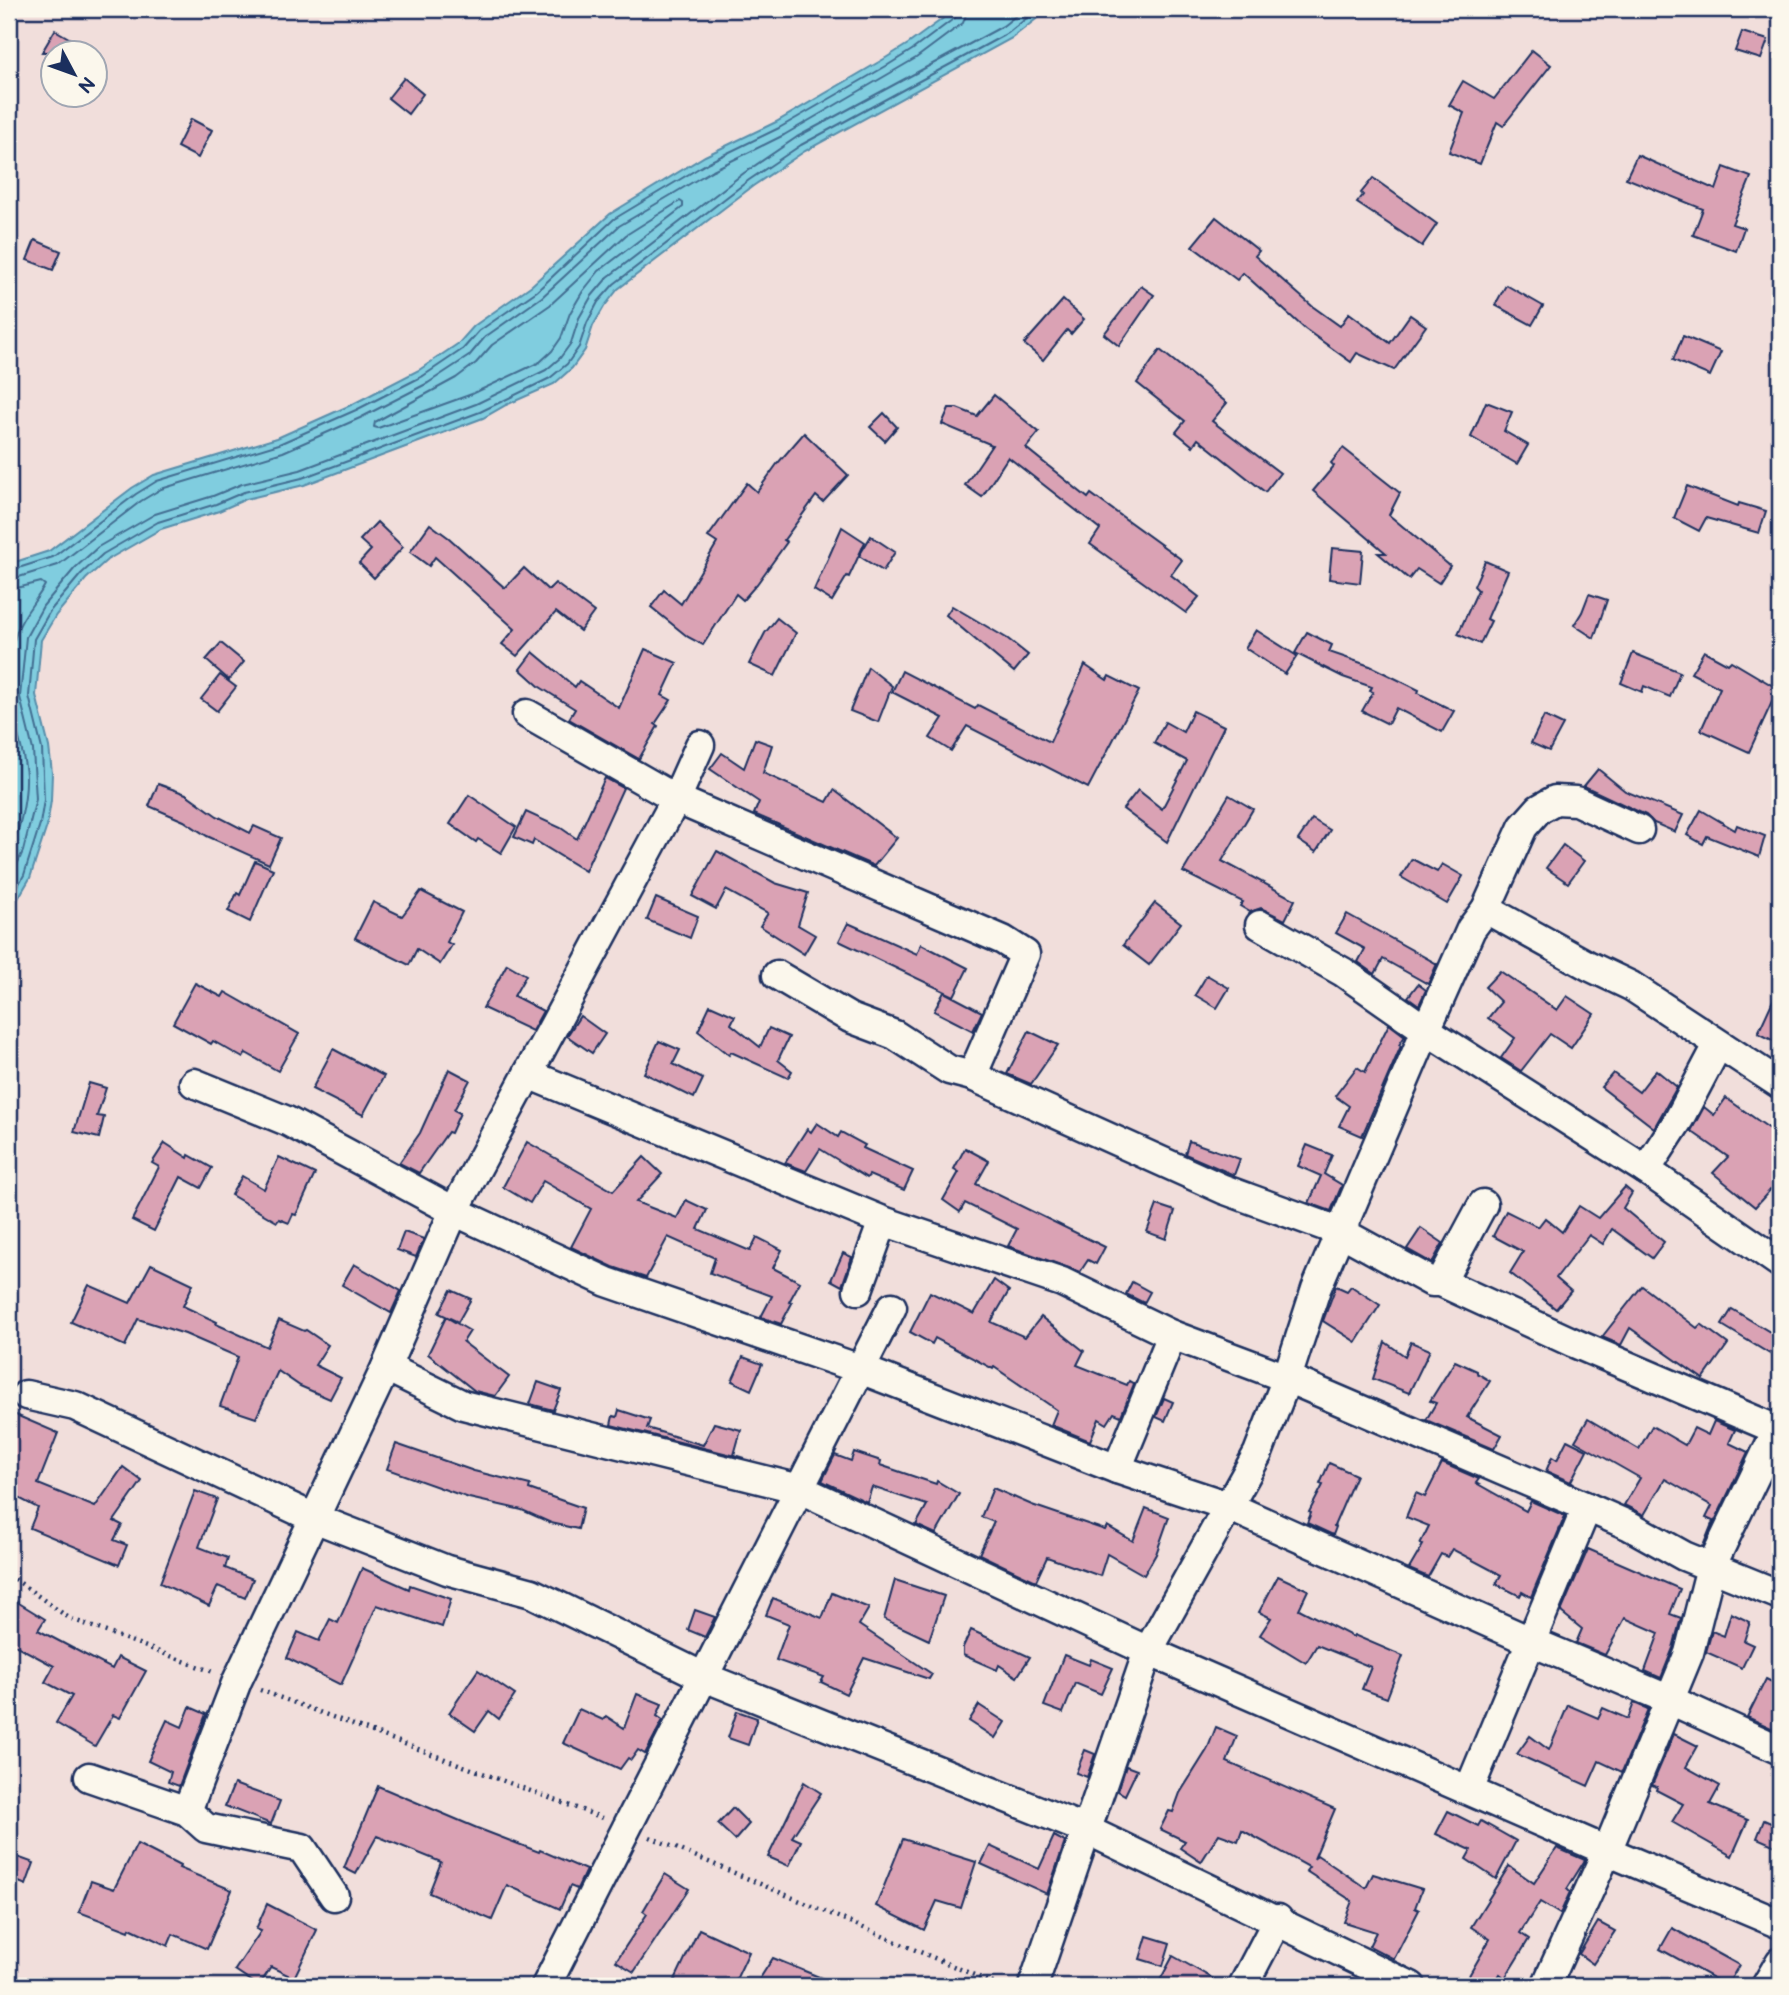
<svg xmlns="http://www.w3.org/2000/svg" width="1789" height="1995" viewBox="0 0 1789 1995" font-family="'Balsamiq Sans',sans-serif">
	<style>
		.water { fill: #80cddf; stroke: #588eab; stroke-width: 2 }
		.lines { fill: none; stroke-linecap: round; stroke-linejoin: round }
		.shore { stroke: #436e92; stroke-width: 2 }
		.building { fill: #daa2b4; stroke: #1b2f5e; stroke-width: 2 }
		.minor-casing { stroke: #1b2f5e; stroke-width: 33 }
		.path { stroke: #1b2f5e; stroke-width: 4.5; stroke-dasharray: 2 5; stroke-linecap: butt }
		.minor { stroke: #fbf7ec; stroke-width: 28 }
	</style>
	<rect width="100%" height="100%" fill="#f1dedb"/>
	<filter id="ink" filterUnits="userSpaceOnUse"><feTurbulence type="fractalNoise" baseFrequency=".0143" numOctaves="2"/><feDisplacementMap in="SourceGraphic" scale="14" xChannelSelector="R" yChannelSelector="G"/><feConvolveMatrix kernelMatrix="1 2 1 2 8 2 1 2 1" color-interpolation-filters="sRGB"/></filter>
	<g filter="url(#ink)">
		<polygon class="water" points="956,9 1049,9 1012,38 805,151 753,186 618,289 604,307 593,326 585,350 572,368 554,384 506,405 483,418 304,485 246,499 219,511 161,529 107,560 86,579 56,615 41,640 36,695 49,747 52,773 51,801 47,826 30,878 9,914 9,564 49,551 132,488 154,475 277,438 353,404 419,370 459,343 474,326 532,285 610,214 705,156 776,122 884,59 908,44"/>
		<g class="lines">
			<g class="shore">
				<polygon points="680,201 683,203 683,207 599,271 583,291 570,313 561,338 552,351 540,362 472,394 378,428 374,427 375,422 456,378 476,363 492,345 550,305 626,235"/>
				<polyline points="9,571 53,557 136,494 157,481 279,444 356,410 423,376 463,349 479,331 537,291 614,219 709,162 779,128 888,65 912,50 956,17 959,9"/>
				<polyline points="9,580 58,565 141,501 161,489 283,452 360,418 428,383 469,356 485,337 542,297 619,226 713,170 784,135 916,58 963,23 968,9"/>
				<path d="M9 590 41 582 45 585C37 600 23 614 17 631 11 647 7 683 10 701 14 726 24 749 26 775 27 804 18 832 9 859"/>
				<polyline points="9,883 23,851 36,799 33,750 20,697 26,637 43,606 75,568 98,547 155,514 213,496 242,484 300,470 476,404 546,370 560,358 571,343 579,318 591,297 608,277 744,173 797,137 1003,26 1024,9"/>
				<polyline points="9,901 24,875 40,824 44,800 42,749 29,696 34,639 50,611 81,574 103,554 158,522 216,504 244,492 302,478 480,412 550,378 567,364 579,347 587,323 598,302 614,284 749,180 801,145 1008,33 1038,9"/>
			</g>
		</g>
		<g class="building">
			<polygon points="55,30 93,52 42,52"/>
			<polygon points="1742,32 1768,40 1761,59 1735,51"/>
			<polygon points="1532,50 1551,65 1503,126 1497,122 1480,164 1449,152 1464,113 1449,105 1463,81 1494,99"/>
			<polygon points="404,78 423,94 408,114 388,98"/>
			<polygon points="191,119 212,130 198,158 177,147"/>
			<polygon points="1637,155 1716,190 1724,167 1751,177 1732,224 1744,228 1736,251 1693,235 1703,209 1626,178"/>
			<polygon points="1373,178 1437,224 1422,246 1357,203 1363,195 1361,193"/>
			<polygon points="1216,217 1259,251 1255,256 1312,306 1340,326 1349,313 1390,343 1410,315 1426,326 1394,370 1357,353 1351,362 1305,329 1243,273 1237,280 1192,246"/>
			<polygon points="35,240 61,251 53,270 27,260"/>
			<polygon points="1506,285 1543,306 1532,325 1495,305"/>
			<polygon points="1141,286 1154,295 1119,346 1104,334"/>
			<polygon points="1063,300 1084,319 1071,334 1067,330 1043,360 1024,344"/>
			<polygon points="1683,336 1721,352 1710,376 1673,360"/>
			<polygon points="1160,350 1227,403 1212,421 1280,473 1265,492 1198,439 1193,446 1176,432 1185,421 1137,383"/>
			<polygon points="994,395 1039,432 1026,448 1088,498 1091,494 1182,560 1171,575 1199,597 1186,613 1090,544 1100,529 1008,457 982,497 965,485 992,445 942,424 949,408 957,408 977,416"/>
			<polygon points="1486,402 1512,412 1504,431 1528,445 1517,464 1471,437"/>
			<polygon points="884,413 897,427 885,441 870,427"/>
			<polygon points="804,433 848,475 823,502 816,496 784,540 787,542 757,584 743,600 736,594 703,645 688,637 651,607 664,590 681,604 717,543 708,537 747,483 757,492 777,464"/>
			<polygon points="1343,448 1400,493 1389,515 1450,566 1439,583 1417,569 1409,579 1378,553 1386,553 1313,491 1334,466 1331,463"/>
			<polygon points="1687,486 1738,506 1739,503 1766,511 1759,533 1706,518 1699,531 1674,518"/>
			<polygon points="377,522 403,547 374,578 359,563 371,550 360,540"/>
			<polygon points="430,524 449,538 505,588 524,568 548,590 555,583 594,612 580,631 556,612 517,656 502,644 515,629 435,557 429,566 410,552"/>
			<polygon points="842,527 865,542 849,577 847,576 832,601 814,590"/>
			<polygon points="871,536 895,552 883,571 859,556"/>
			<polygon points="1332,548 1363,551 1360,583 1329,579"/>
			<polygon points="1485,561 1508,571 1487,619 1491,621 1480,644 1458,634 1478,590 1474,586"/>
			<polygon points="1589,594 1607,600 1594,638 1574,625 1582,612"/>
			<polygon points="952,606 1008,639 1028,655 1014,672 946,615"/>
			<polygon points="777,618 796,633 775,676 749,664 765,633"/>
			<polygon points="1256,630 1297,656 1285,674 1245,648"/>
			<polygon points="1307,632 1332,645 1329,652 1370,666 1419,690 1418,693 1454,711 1442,732 1396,708 1388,724 1362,711 1373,692 1370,691 1372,687 1343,677 1295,653"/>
			<polygon points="221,643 244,662 229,680 206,660"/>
			<polygon points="645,649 677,663 662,695 671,700 655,724 658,726 639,759 569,719 575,709 540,687 520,669 533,652 575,687 579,681 619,708"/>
			<polygon points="1704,651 1728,664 1731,661 1780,690 1772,702 1749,752 1701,730 1720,688 1691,673"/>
			<polygon points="1633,653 1680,672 1670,697 1644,686 1642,692 1621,683"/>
			<polygon points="1085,665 1107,680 1109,676 1139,691 1088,788 967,726 951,751 930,738 943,718 892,692 902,671 975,709 978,705 1050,742"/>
			<polygon points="868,667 892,686 878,722 850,711"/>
			<polygon points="220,675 236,687 217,711 201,699"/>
			<polygon points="1193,711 1224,726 1167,842 1123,809 1138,790 1162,809 1187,761 1154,743 1165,722 1183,732"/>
			<polygon points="1544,716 1563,725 1549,751 1531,743"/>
			<polygon points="755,739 772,745 763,773 827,802 834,790 897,838 874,866 754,814 759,802 710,769 722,753 744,768"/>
			<polygon points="1598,769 1625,791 1683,815 1675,832 1654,823 1646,815 1584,786"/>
			<polygon points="605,778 623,788 585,871 534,840 532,845 514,837 526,812 561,828 577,839"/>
			<polygon points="158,784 186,794 217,816 250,833 254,826 281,838 269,864 207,836 184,821 149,806"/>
			<polygon points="469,795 516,827 501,853 478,839 476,842 450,824"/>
			<polygon points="1229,795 1253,809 1222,861 1295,900 1285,920 1261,908 1250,912 1240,906 1243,902 1183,872"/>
			<polygon points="1701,810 1735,830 1737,825 1765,836 1759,857 1707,836 1703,844 1687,835"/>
			<polygon points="1312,819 1330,830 1316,852 1298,840"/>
			<polygon points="1563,845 1584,861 1568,883 1546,868"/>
			<polygon points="717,851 775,883 808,893 798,925 815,935 804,954 760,926 768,913 726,890 716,909 692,896"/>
			<polygon points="1412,859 1437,872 1442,864 1463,876 1447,904 1401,877"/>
			<polygon points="255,861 273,869 250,922 228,911 237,893 240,895"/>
			<polygon points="421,891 462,912 447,942 452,945 440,964 417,949 409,965 355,938 373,902 402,916"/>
			<polygon points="656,898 698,916 690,938 647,920"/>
			<polygon points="1155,903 1181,923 1149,965 1123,945"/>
			<polygon points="1347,914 1437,964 1428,984 1383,959 1375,974 1358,962 1365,949 1336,933"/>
			<polygon points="848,923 917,954 921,944 968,968 954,996 839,941"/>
			<polygon points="507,964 526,975 514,996 543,1011 532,1031 483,1008"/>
			<polygon points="1500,971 1557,1010 1567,996 1594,1014 1571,1048 1550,1034 1521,1071 1501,1058 1515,1038 1488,1018 1501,1002 1485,987"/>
			<polygon points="1207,975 1229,988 1217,1008 1195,995"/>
			<polygon points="195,983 222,997 225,992 299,1034 278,1071 246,1053 243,1058 213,1041 211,1044 173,1023"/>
			<polygon points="1418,984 1426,990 1419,1005 1408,997"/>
			<polygon points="1780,985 1780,1044 1758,1033"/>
			<polygon points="944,992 982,1012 973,1031 934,1011"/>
			<polygon points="710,1005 735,1016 731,1024 760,1047 769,1028 789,1037 778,1060 792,1071 788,1078 731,1052 729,1055 698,1031"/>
			<polygon points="580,1016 605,1034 592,1053 567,1036"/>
			<polygon points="1389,1024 1405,1036 1399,1045 1401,1046 1362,1136 1339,1126 1349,1106 1335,1096 1357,1067 1365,1072"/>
			<polygon points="1029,1031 1058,1045 1031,1084 1007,1074"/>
			<polygon points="659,1041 680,1050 673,1064 703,1079 694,1098 644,1073"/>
			<polygon points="333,1049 384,1076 363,1115 312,1089"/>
			<polygon points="449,1069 470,1080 454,1110 460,1113 451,1133 448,1132 419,1173 399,1163 420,1133"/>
			<polygon points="1656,1070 1677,1087 1654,1128 1601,1087 1613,1073 1639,1092"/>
			<polygon points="89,1083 106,1088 97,1116 104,1117 99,1138 74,1132"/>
			<polygon points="1726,1098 1780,1136 1780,1195 1771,1189 1755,1207 1713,1173 1728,1157 1691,1131 1704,1107 1714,1115"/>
			<polygon points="817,1123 838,1137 841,1132 865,1145 863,1148 913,1171 904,1190 869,1175 867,1178 820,1149 806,1171 785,1163 807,1129 811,1132"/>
			<polygon points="1189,1141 1240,1159 1234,1175 1185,1154"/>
			<polygon points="527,1142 613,1191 644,1157 662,1174 636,1202 677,1218 686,1200 707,1210 698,1229 750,1251 757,1237 782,1250 773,1268 800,1282 789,1302 792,1303 781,1324 761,1317 772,1296 710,1273 715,1258 668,1237 646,1278 613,1267 571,1247 591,1209 543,1181 530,1203 503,1187"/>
			<polygon points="165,1143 188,1158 189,1155 212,1168 201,1188 181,1177 154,1231 132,1220 159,1167 152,1163"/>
			<polygon points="1307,1145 1332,1155 1324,1174 1342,1185 1331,1211 1309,1203 1321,1176 1298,1166"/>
			<polygon points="965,1148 989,1161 976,1184 1105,1247 1096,1264 1088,1260 1080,1272 1008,1246 1017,1229 965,1203 960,1212 943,1200 959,1172 954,1169"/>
			<polygon points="279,1157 315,1174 296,1215 293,1214 289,1223 279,1219 277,1222 231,1195 242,1176 264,1189"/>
			<polygon points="1625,1187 1632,1193 1623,1208 1664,1242 1652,1258 1612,1229 1603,1244 1589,1235 1556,1278 1571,1291 1556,1309 1510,1273 1523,1252 1493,1236 1506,1211 1538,1227 1545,1218 1562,1232 1579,1206 1598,1218"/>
			<polygon points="1157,1205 1175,1211 1166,1239 1147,1232"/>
			<polygon points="1421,1228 1443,1243 1432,1263 1407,1249"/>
			<polygon points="404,1232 424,1239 416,1257 397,1250"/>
			<polygon points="843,1253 852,1257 842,1286 831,1280"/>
			<polygon points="151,1264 193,1284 183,1306 217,1322 216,1324 267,1347 279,1320 304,1331 306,1330 328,1345 315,1365 341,1378 330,1399 300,1386 278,1371 256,1418 220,1406 238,1357 185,1334 138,1319 125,1346 71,1322 89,1285 130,1303"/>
			<polygon points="354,1264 401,1291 391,1313 342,1285"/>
			<polygon points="994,1280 1009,1291 991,1322 1025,1337 1041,1317 1084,1351 1077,1365 1127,1385 1129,1381 1134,1384 1121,1416 1114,1413 1107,1424 1099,1419 1090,1441 1051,1425 1057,1410 994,1367 993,1369 935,1338 932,1344 910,1332 930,1292 974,1314"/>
			<polygon points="1132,1282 1150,1292 1144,1303 1126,1294"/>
			<polygon points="1336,1286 1347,1291 1351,1286 1380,1305 1356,1342 1323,1321"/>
			<polygon points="1642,1286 1697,1328 1701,1324 1728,1344 1703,1379 1630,1328 1621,1345 1602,1337"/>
			<polygon points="451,1290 471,1299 458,1322 439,1313"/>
			<polygon points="1732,1309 1778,1337 1770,1354 1722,1325"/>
			<polygon points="446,1317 470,1331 463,1342 509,1377 495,1396 475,1391 428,1354"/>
			<polygon points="1385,1342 1405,1356 1411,1342 1430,1350 1409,1393 1373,1379"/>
			<polygon points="743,1357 762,1364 751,1390 732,1381"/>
			<polygon points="1455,1361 1477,1371 1477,1373 1490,1381 1467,1417 1502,1435 1494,1449 1426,1420 1436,1403 1430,1401"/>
			<polygon points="538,1382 561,1390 553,1410 530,1404"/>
			<polygon points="1164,1398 1173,1402 1165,1421 1156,1417"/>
			<polygon points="619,1410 650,1420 647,1428 703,1445 714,1423 741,1430 734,1455 744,1458 611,1425 613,1416 617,1417"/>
			<polygon points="9,1412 58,1433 38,1484 95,1507 123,1467 142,1481 114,1521 122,1525 114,1540 127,1545 119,1565 30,1528 38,1508 9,1493"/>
			<polygon points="1588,1419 1639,1449 1652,1426 1685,1445 1694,1428 1708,1435 1714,1421 1735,1430 1729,1443 1748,1452 1703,1546 1713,1521 1706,1518 1712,1506 1665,1479 1644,1515 1624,1505 1640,1478 1575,1441"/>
			<polygon points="1567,1440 1587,1450 1571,1481 1575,1484 1546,1471 1552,1457 1557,1460"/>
			<polygon points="396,1444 474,1471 530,1485 529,1489 583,1508 578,1529 551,1523 522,1510 469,1498 387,1469"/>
			<polygon points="854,1452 881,1461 880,1465 936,1484 937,1481 959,1494 936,1534 916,1525 927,1505 872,1487 867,1502 822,1481 835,1455 851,1461"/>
			<polygon points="1329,1463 1356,1475 1334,1526 1336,1527 1333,1535 1307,1523 1311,1513 1309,1512 1323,1485 1320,1484"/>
			<polygon points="1442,1463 1479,1479 1476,1483 1526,1511 1531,1501 1565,1516 1531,1597 1522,1592 1520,1596 1496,1584 1501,1575 1452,1549 1447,1557 1441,1554 1428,1577 1409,1569 1423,1545 1420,1544 1429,1526 1406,1517 1416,1493 1425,1497"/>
			<polygon points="993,1488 1032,1505 1105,1530 1107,1526 1133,1541 1146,1508 1169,1517 1156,1554 1144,1575 1107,1554 1100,1576 1047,1557 1036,1581 979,1554 994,1522 981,1517"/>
			<polygon points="195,1491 217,1499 199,1547 228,1558 225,1568 253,1579 245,1598 218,1586 209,1606 160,1583"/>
			<polygon points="1588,1549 1680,1589 1670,1614 1681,1618 1673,1648 1661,1678 1645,1671 1659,1633 1625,1618 1605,1655 1576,1643 1582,1629 1561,1612"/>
			<polygon points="362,1568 409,1589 410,1585 451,1599 442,1627 377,1605 341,1685 287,1658 298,1632 319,1641 330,1619 338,1623"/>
			<polygon points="1278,1576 1308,1590 1299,1609 1353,1637 1354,1635 1403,1656 1387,1698 1362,1689 1371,1667 1317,1645 1306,1663 1260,1635 1271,1618 1259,1612"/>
			<polygon points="895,1580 944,1596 929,1640 884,1619"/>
			<polygon points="832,1593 869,1608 859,1625 932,1674 929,1679 864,1658 846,1694 821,1682 824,1677 776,1660 789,1624 766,1615 773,1598 822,1618"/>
			<polygon points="9,1597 45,1619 38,1630 112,1669 118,1657 146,1671 120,1718 113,1715 95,1746 56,1723 72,1696 45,1682 54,1666 9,1642"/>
			<polygon points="695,1610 715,1617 705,1637 688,1630"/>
			<polygon points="1731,1613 1750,1622 1744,1641 1753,1645 1742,1668 1706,1652 1712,1631 1724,1636"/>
			<polygon points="971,1630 1030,1657 1017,1677 999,1665 997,1670 963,1655 963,1647"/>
			<polygon points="1064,1655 1089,1665 1091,1659 1113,1668 1101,1694 1075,1683 1063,1713 1044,1706"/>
			<polygon points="478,1670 515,1695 499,1719 489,1711 475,1731 449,1713"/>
			<polygon points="1766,1679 1780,1686 1780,1732 1747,1717"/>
			<polygon points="637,1694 662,1704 657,1716 663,1720 645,1754 638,1750 631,1760 628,1758 620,1769 563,1743 579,1709 603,1720 606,1716 624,1728"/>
			<polygon points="1634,1703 1648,1709 1622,1772 1599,1761 1588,1786 1517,1754 1530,1736 1549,1750 1568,1705 1598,1718 1603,1708 1628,1719"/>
			<polygon points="979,1705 1005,1722 995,1738 969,1721"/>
			<polygon points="190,1707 206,1714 179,1786 168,1782 171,1772 148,1761 167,1720 182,1727"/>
			<polygon points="737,1711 757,1718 748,1745 728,1738"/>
			<polygon points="1216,1727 1237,1736 1227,1762 1335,1809 1314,1859 1317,1855 1366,1888 1373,1874 1422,1889 1415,1908 1419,1910 1394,1959 1369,1946 1376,1932 1344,1922 1352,1901 1306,1871 1309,1867 1242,1830 1238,1841 1219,1834 1201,1862 1180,1848 1185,1841 1160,1829 1169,1811 1173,1812 1180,1793 1207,1750"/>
			<polygon points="1674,1734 1698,1746 1686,1767 1720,1786 1710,1804 1748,1820 1732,1856 1672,1822 1683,1804 1656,1790 1657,1787 1652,1785"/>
			<polygon points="1085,1750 1095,1754 1087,1777 1076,1773"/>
			<polygon points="1126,1766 1137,1770 1125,1795 1118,1791"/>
			<polygon points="804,1782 821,1793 792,1837 801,1841 789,1866 768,1857"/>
			<polygon points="234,1784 280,1801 271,1824 225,1806"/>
			<polygon points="378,1786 477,1828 539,1852 540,1850 586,1870 577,1889 570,1886 560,1909 507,1885 492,1920 429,1893 441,1862 377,1836 356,1874 344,1868"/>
			<polygon points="733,1808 749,1824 735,1840 718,1824"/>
			<polygon points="1448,1811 1478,1826 1481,1821 1516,1841 1496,1879 1466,1859 1471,1850 1436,1834"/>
			<polygon points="1764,1820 1780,1827 1780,1848 1757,1838"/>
			<polygon points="1054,1836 1065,1842 1047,1894 981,1864 990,1846 1039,1869"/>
			<polygon points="903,1839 976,1862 961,1908 937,1901 924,1930 876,1906"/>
			<polygon points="137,1844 180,1866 179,1868 232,1890 207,1949 173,1934 168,1946 130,1928 129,1931 79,1912 91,1881 114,1889"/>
			<polygon points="1557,1848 1585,1860 1567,1889 1570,1892 1560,1914 1540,1902 1520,1933 1529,1939 1505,1978 1500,1974 1493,1986 1463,1986 1490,1939 1471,1927 1509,1866 1534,1883"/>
			<polygon points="9,1854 34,1863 26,1885 9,1878"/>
			<polygon points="665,1874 689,1889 634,1972 616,1961 647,1914 643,1911"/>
			<polygon points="267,1904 317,1930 294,1978 271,1967 259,1986 235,1970 261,1931 256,1929"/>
			<polygon points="1598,1922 1615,1931 1593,1964 1579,1954"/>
			<polygon points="1672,1928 1739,1965 1727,1986 1660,1949"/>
			<polygon points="699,1929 749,1952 733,1986 672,1986"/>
			<polygon points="1147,1936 1170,1943 1163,1966 1140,1959"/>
			<polygon points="1173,1956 1226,1986 1157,1986"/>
			<polygon points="773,1958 841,1986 755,1986"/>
		</g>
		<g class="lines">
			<g class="minor-casing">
				<g id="minor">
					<polyline points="527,714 676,799 1003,940 1025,954 972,1076"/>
					<polyline points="1486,909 1589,966 1631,986 1780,1084"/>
					<polyline points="1260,925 1343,972 1426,1030 1646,1170 1780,1263"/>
					<polyline points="777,975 850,1018 895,1035 949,1070 972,1076 1223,1189 1341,1232 1432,1282 1441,1282 1574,1343 1780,1431"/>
					<polyline points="528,1074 883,1221 1062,1282 1172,1335 1287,1378 1587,1507 1630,1526 1684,1556 1780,1595"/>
					<polyline points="194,1083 287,1121 454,1211 607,1282 860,1369 1117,1469 1228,1506 1532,1642 1670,1700 1780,1750"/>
					<polyline points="1646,1170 1679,1119 1718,1045"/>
					<polyline points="1441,1282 1483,1204"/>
					<polyline points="858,1290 883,1221"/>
					<polyline points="386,1367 463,1405 800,1489 1148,1651 1607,1851 1780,1924"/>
					<polyline points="26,1395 75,1406 314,1518 447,1570 532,1593 704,1677 1087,1830 1411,1986"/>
					<polyline points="1117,1469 1172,1335"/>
					<polyline points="89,1777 187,1811 206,1828 302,1848 334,1896"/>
					<polyline points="1469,1790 1587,1507"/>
					<polyline points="187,1811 237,1681 386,1367 454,1211 676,799 700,745"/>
					<polyline points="546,1986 892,1307"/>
					<polyline points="1033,1986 1148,1651 1258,1453 1287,1378 1316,1289 1426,1030 1471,929 1486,909 1523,827 1539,809 1555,800 1576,801 1639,830"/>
					<polyline points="1243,1986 1278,1919"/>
					<polyline points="1546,1986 1607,1851 1689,1653 1711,1567 1780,1424"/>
					<polyline points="1766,1986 1780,1962"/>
				</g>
			</g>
			<g class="path">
				<polyline points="9,1575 69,1618 213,1672"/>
				<polyline points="260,1690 603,1818"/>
				<polyline points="650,1837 1000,1986"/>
			</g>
			<use href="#minor" class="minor"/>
		</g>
	</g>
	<rect width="1789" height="1995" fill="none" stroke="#fbf7ec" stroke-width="35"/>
	<rect x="18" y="18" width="1754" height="1960" fill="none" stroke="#1b2f5e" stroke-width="2.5" filter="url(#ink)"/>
	<g transform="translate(74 74) rotate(131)"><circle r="33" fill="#fbf7ec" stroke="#a1a7b3" stroke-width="2"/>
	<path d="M0-5L12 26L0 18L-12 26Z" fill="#1b2f5e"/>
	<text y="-10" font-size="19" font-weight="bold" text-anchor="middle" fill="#1b2f5e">N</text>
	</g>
</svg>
